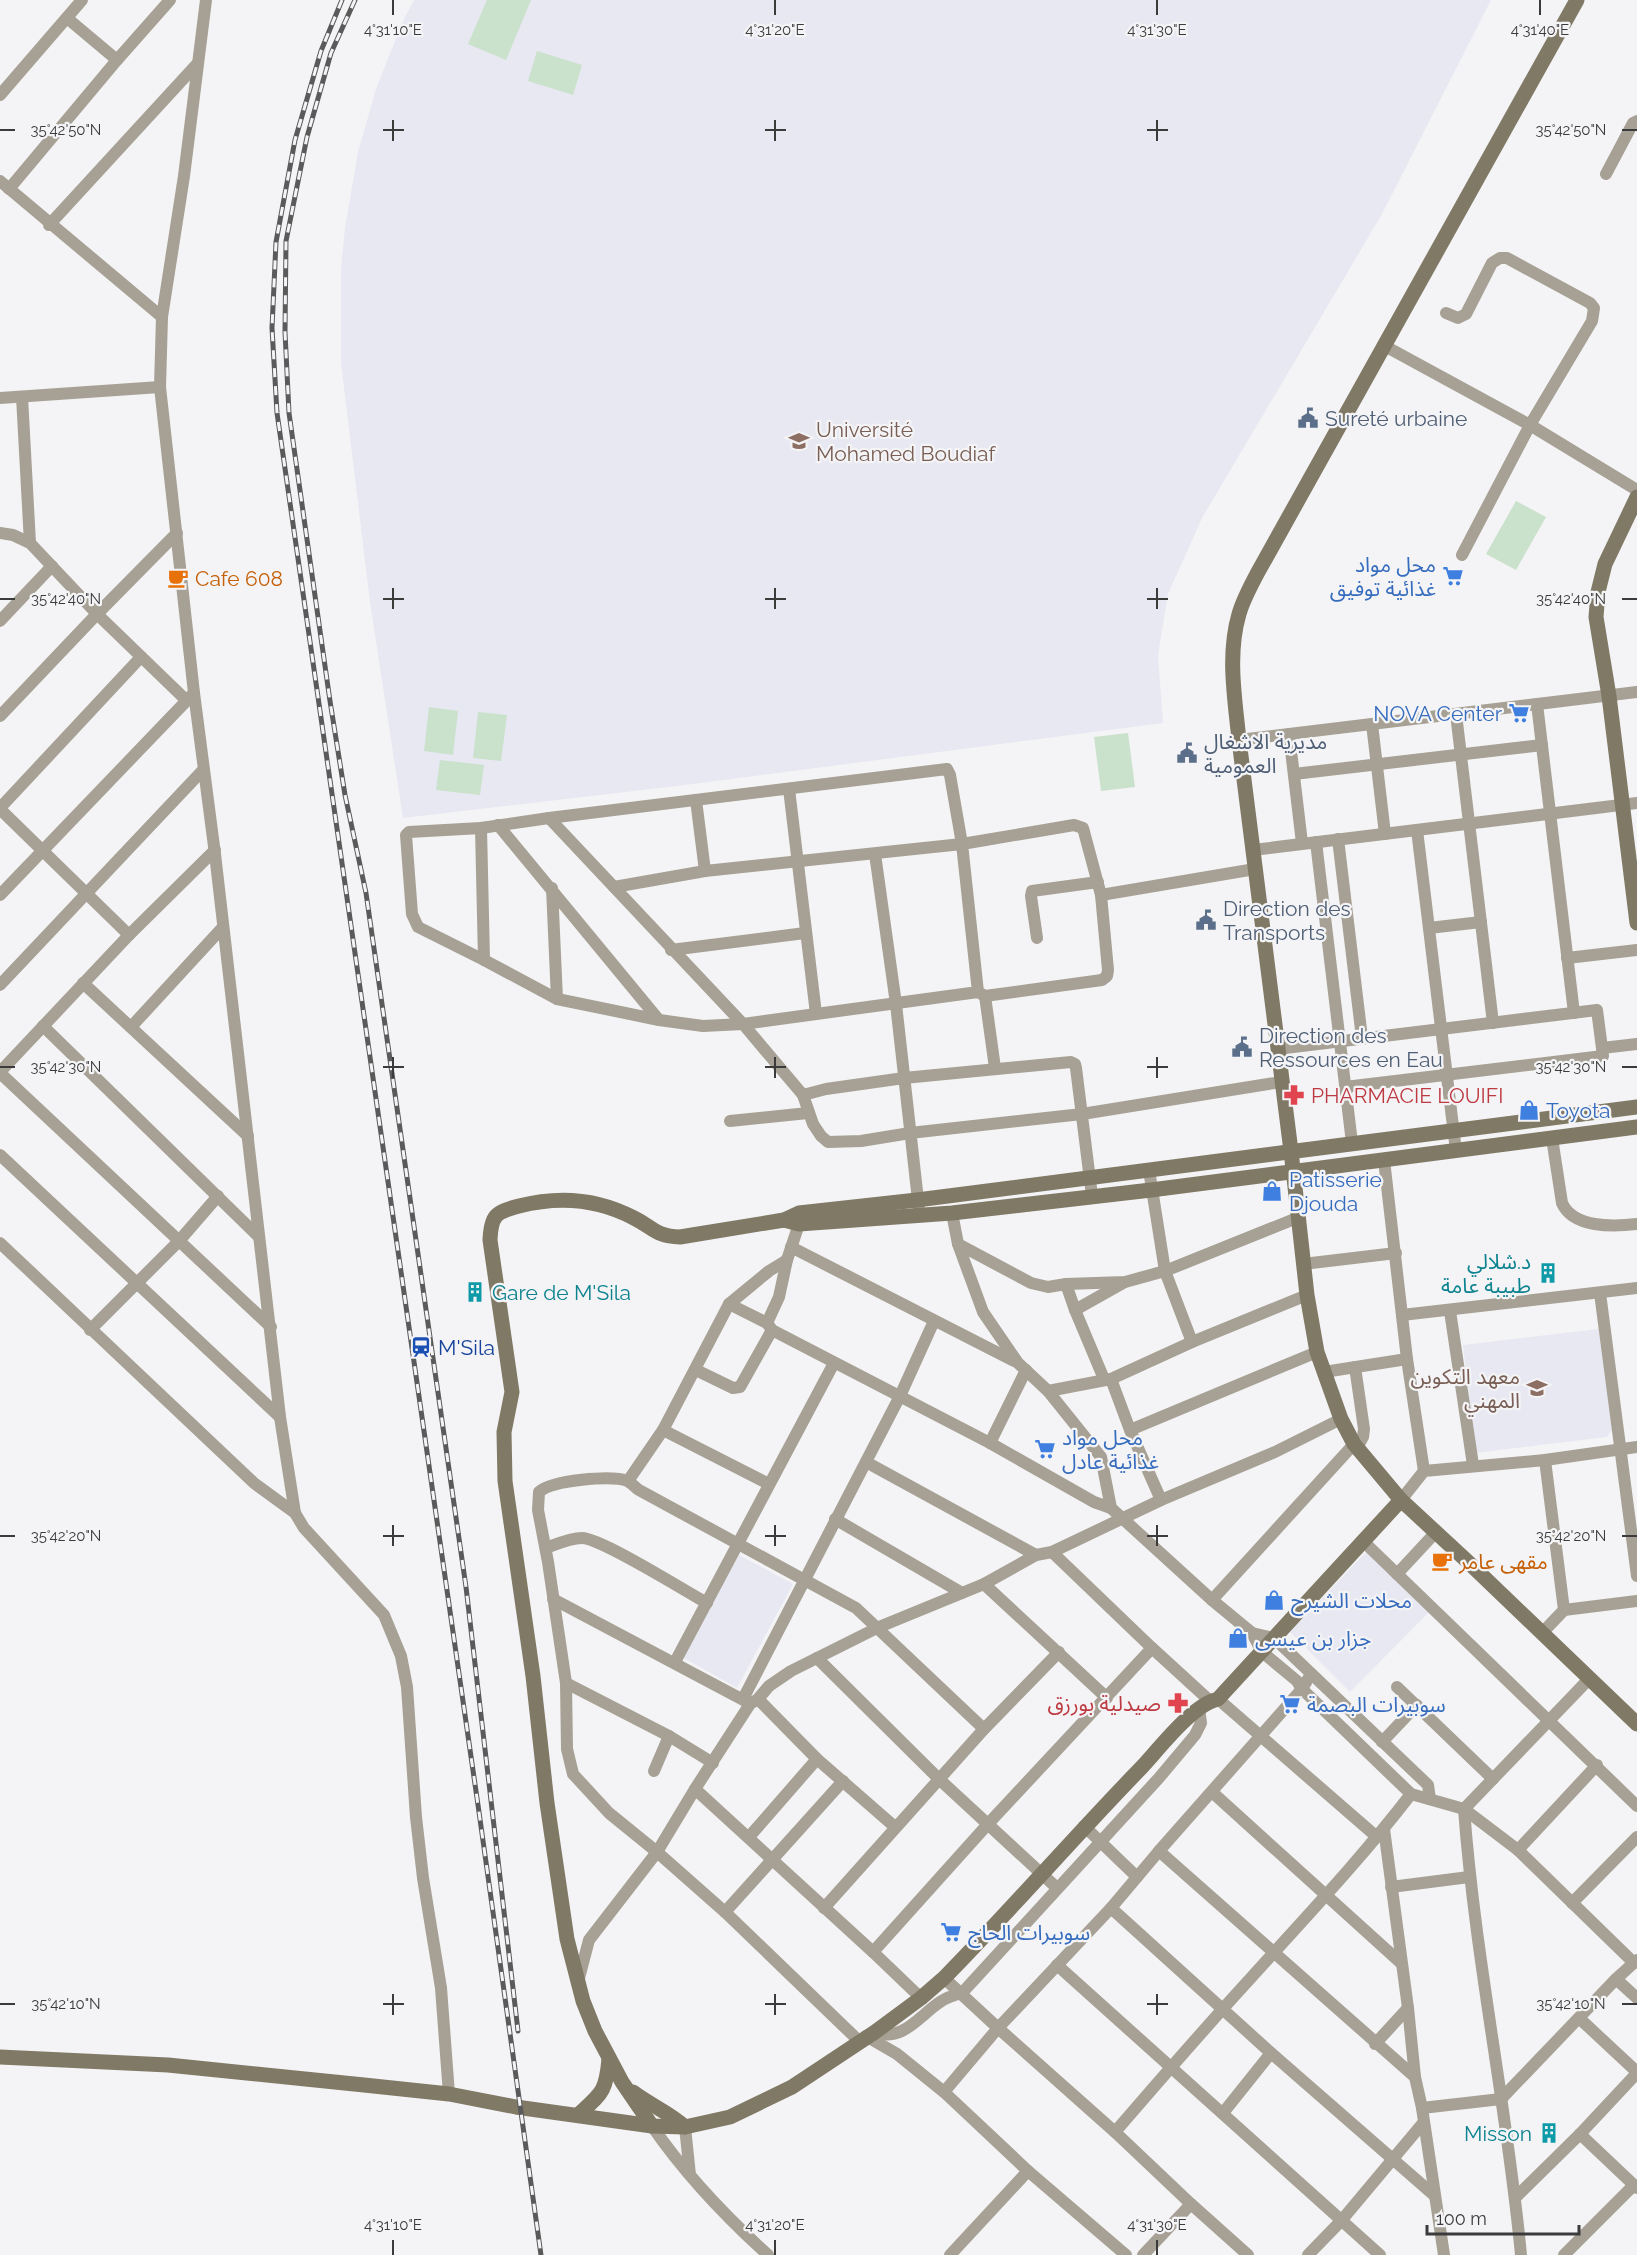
<svg xmlns="http://www.w3.org/2000/svg" width="1637" height="2255" viewBox="0 0 1637 2255" font-family="Raleway,'Noto Sans Arabic',sans-serif">
	<style>
		.built { fill: #e7e8f1 }
		.green { fill: #cae1cb }
		.lines { fill: none; stroke-linecap: round; stroke-linejoin: round }
		.street { stroke: #a6a194; stroke-width: 12 }
		.secondary { stroke: #807965; stroke-width: 15 }
		.rail-casing { stroke: #5a5a5b; stroke-width: 5 }
		.rail { stroke: #f4f4f6; stroke-width: 3; stroke-dasharray: 9; stroke-linecap: butt }
		.ticks { fill: none; stroke: #3b3b3c; stroke-width: 2 }
		.labels { text-anchor: middle; dominant-baseline: central; stroke-width: 4.5; stroke-linejoin: round; paint-order: stroke }
		.service-label { font-size: 21px; fill: #4e5e75; stroke: #f4f4f6; text-anchor: start }
		.education-label { font-size: 21px; fill: #785e54; stroke: #f4f4f6; text-anchor: start }
		.shop-label { font-size: 21px; fill: #366cbe; stroke: #f4f4f6; text-anchor: start }
		.food-label { font-size: 21px; fill: #c56008; stroke: #f4f4f6; text-anchor: start }
		.health-label { font-size: 21px; fill: #be3a42; stroke: #f4f4f6; text-anchor: start }
		.culture-label { font-size: 21px; fill: #0d838f; stroke: #f4f4f6; text-anchor: end }
		.transit-label { font-size: 21px; fill: #164399; stroke: #f4f4f6; text-anchor: start }
		.ticks-label { font-size: 15px; text-anchor: middle; fill: #3b3b3c; stroke: #f4f4f6; stroke-width: 4.5; stroke-linejoin: round; paint-order: stroke }
	</style>
	<rect width="100%" height="100%" fill="#f4f4f6"/>
	<g class="built">
		<polygon points="414,0 1491,0 1382,214 1202,518 1168,594 1158,655 1163,723 685,785 403,818 370,602 341,363 341,269 345,228 358,152 376,89 402,23"/>
		<polygon points="1599,1329 1612,1430 1607,1437 1475,1453 1463,1345"/>
		<polygon points="1367,1551 1429,1612 1350,1692 1290,1632"/>
		<polygon points="739,1555 793,1584 737,1688 684,1658 685,1651"/>
	</g>
	<g class="green">
		<polygon points="487,0 531,0 506,60 468,44"/>
		<polygon points="537,51 582,65 573,95 528,81"/>
		<polygon points="1516,501 1546,517 1516,570 1486,554"/>
		<polygon points="429,707 458,711 453,755 424,751"/>
		<polygon points="478,712 507,715 501,761 473,758"/>
		<polygon points="1128,733 1135,787 1101,791 1094,737"/>
		<polygon points="440,760 484,765 480,795 436,790"/>
	</g>
	<g class="lines">
		<g class="street">
			<polyline points="206,0 184,176 162,317 160,387 194,693 215,854 280,1417 295,1513 304,1528 384,1615 401,1656 407,1687 416,1817 423,1878 441,1988 449,2094"/>
			<polyline points="67,18 117,60"/>
			<polyline points="0,95 82,0"/>
			<polyline points="1606,174 1633,123 1637,121"/>
			<polyline points="0,181 162,317"/>
			<polyline points="9,189 117,60 170,0"/>
			<polyline points="49,225 197,64"/>
			<polyline points="1446,313 1458,318 1466,314 1492,263 1500,258 1507,258 1590,303 1594,308 1592,321 1530,425 1462,555"/>
			<polyline points="1383,345 1530,425 1637,490"/>
			<polyline points="22,397 30,543"/>
			<polyline points="0,398 160,387"/>
			<polyline points="0,533 13,535 30,543 97,614 186,700"/>
			<polyline points="0,621 52,566"/>
			<polyline points="1537,704 1574,1013"/>
			<polyline points="1456,714 1493,1023"/>
			<polyline points="0,716 97,614 177,533"/>
			<polyline points="1372,724 1385,834"/>
			<polyline points="1289,734 1302,843"/>
			<polyline points="1239,740 1637,692"/>
			<polyline points="1294,774 1542,745"/>
			<polyline points="789,789 816,1014"/>
			<polyline points="696,800 705,871"/>
			<polyline points="0,808 141,657"/>
			<polyline points="0,809 129,935"/>
			<polyline points="549,818 743,1024 803,1095 813,1124 821,1136 828,1142 861,1141 910,1133 1082,1114 1281,1082"/>
			<polyline points="498,825 659,1020"/>
			<polyline points="481,828 484,960"/>
			<polyline points="1417,830 1456,1151"/>
			<polyline points="1338,839 1362,1038"/>
			<polyline points="1316,842 1352,1143"/>
			<polyline points="1253,850 1637,803"/>
			<polyline points="875,854 896,1004 919,1209"/>
			<polyline points="614,887 705,871 962,844 1074,825 1083,828 1101,895 1108,970 1107,976 1102,980 985,996 978,992 743,1024 703,1026 659,1020 557,999 484,960 418,927 412,914 406,835 409,832 481,828 549,818 947,769 950,775 962,844 978,992"/>
			<polyline points="552,888 557,999"/>
			<polyline points="0,895 194,693"/>
			<polyline points="1101,895 1255,869"/>
			<polyline points="1429,928 1481,922"/>
			<polyline points="1037,938 1031,896 1032,891 1098,882"/>
			<polyline points="671,950 805,933"/>
			<polyline points="1567,958 1637,950"/>
			<polyline points="83,983 248,1136"/>
			<polyline points="0,985 203,770"/>
			<polyline points="985,996 995,1068"/>
			<polyline points="43,1026 259,1237"/>
			<polyline points="131,1027 223,927"/>
			<polyline points="1602,1048 1637,1044"/>
			<polyline points="1277,1049 1597,1010 1603,1056 1345,1087"/>
			<polyline points="0,1072 129,935 215,850"/>
			<polyline points="0,1073 271,1327"/>
			<polyline points="803,1095 826,1089 904,1078 1071,1062 1075,1064 1076,1068 1092,1196"/>
			<polyline points="730,1121 808,1113"/>
			<path d="M1552 1138 1562 1203C1573 1228 1613 1227 1637 1224"/>
			<polyline points="0,1155 280,1417"/>
			<polyline points="1384,1160 1407,1359 1424,1471"/>
			<polyline points="1149,1170 1165,1271 1192,1342"/>
			<polyline points="952,1213 958,1244 983,1312 1018,1363 1048,1391 1101,1457 1111,1508 1212,1600 1252,1633 1262,1652 1297,1681 1302,1689 1411,1794 1464,1809 1518,1850 1634,1963"/>
			<polyline points="0,1243 254,1483 295,1513"/>
			<polyline points="958,1244 1031,1283 1048,1287 1066,1284 1075,1310 1104,1379"/>
			<polyline points="791,1247 1014,1361"/>
			<polyline points="1303,1264 1396,1253"/>
			<polyline points="1066,1284 1125,1282 1165,1271 1297,1218"/>
			<polyline points="1600,1293 1637,1576"/>
			<polyline points="729,1304 767,1323 772,1330 990,1443 1094,1502 1111,1508"/>
			<polyline points="1075,1310 1123,1283"/>
			<polyline points="1450,1311 1473,1465"/>
			<polyline points="1402,1315 1637,1288"/>
			<polyline points="767,1323 779,1297 787,1260 799,1224 799,1216"/>
			<polyline points="90,1330 179,1241 218,1196"/>
			<polyline points="1355,1367 1364,1429 1363,1437 1357,1448"/>
			<polyline points="696,1370 733,1388 740,1387 772,1330"/>
			<polyline points="1324,1372 1407,1359"/>
			<polyline points="1111,1379 1130,1430 1161,1500"/>
			<polyline points="1048,1391 1111,1379 1192,1342 1307,1295"/>
			<polyline points="663,1430 769,1484"/>
			<polyline points="1130,1430 1317,1352"/>
			<polyline points="990,1443 1026,1370"/>
			<polyline points="866,1462 1036,1555"/>
			<polyline points="628,1481 663,1430 729,1304 769,1271 787,1260"/>
			<polyline points="1401,1500 1424,1471 1545,1460 1637,1447"/>
			<polyline points="835,1519 962,1593"/>
			<polyline points="1364,1542 1637,1806"/>
			<path d="M546 1548C557 1544 570 1538 582 1538 601 1538 685 1591 707 1603"/>
			<polyline points="1052,1552 1152,1648"/>
			<polyline points="1397,1574 1436,1532"/>
			<polyline points="984,1584 1107,1698"/>
			<polyline points="553,1599 749,1703"/>
			<polyline points="1212,1600 1354,1444"/>
			<polyline points="1564,1610 1637,1601"/>
			<polyline points="1252,1633 1274,1638 1428,1785 1430,1799"/>
			<polyline points="1542,1633 1564,1610 1545,1460"/>
			<polyline points="817,1658 939,1779 1057,1888"/>
			<polyline points="675,1662 834,1363"/>
			<polyline points="566,1683 669,1736 713,1763"/>
			<polyline points="1397,1687 1493,1779"/>
			<polyline points="743,1699 900,1396 934,1321"/>
			<polyline points="758,1699 817,1759 895,1827"/>
			<polyline points="1218,1699 1377,1837"/>
			<polyline points="1382,1742 1417,1705"/>
			<polyline points="654,1771 669,1736"/>
			<polyline points="695,1789 873,1952"/>
			<polyline points="1212,1792 1401,1963"/>
			<polyline points="1084,1826 1137,1877"/>
			<polyline points="1384,1829 1408,2008 1415,2077 1422,2108 1444,2255"/>
			<polyline points="749,1837 817,1759"/>
			<polyline points="1518,1850 1597,1765"/>
			<polyline points="1159,1851 1415,2077"/>
			<polyline points="1391,1887 1469,1877"/>
			<polyline points="1572,1903 1637,1837"/>
			<polyline points="824,1908 984,1729 1059,1652"/>
			<polyline points="1111,1908 1271,2053 1435,2196"/>
			<polyline points="725,1912 843,1781"/>
			<polyline points="1057,1965 1380,2255"/>
			<polyline points="944,1978 998,2028 1115,2132 1191,2204 1248,2255"/>
			<polyline points="1616,1979 1637,1998"/>
			<polyline points="578,1982 589,1940 657,1852 695,1789 750,1704 758,1699 769,1686 791,1671 879,1627 984,1584 1036,1555 1052,1552 1161,1500 1275,1452 1341,1419"/>
			<polyline points="921,1998 873,1952 988,1824 1152,1648 1210,1701"/>
			<polyline points="1579,2018 1637,2072"/>
			<path d="M875 2032C902 2043 920 2015 940 2002 947 1997 954 1995 962 1993L1158 1779 1195 1735 1201 1723 1199 1708"/>
			<polyline points="866,2036 897,2054 944,2092 1028,2171 1126,2255"/>
			<path d="M859 2041 725 1912 657 1852 609 1813 573 1774 567 1749 566 1683 548 1562 538 1510 539 1492C552 1480 611 1475 628 1481 631 1483 636 1488 639 1490L856 1608 984 1729"/>
			<polyline points="1375,2044 1408,2008"/>
			<polyline points="944,2092 998,2028 1111,1908 1159,1851 1302,1689 1311,1674"/>
			<polyline points="1422,2108 1501,2099 1616,1979 1637,1960"/>
			<polyline points="1223,2113 1271,2053"/>
			<path d="M652 2126C685 2174 725 2216 768 2255"/>
			<polyline points="685,2127 690,2175"/>
			<path d="M1115 2132C1159 2081 1203 2030 1249 1980 1304 1919 1361 1859 1411 1794"/>
			<polyline points="1580,2134 1637,2188"/>
			<polyline points="1516,2197 1580,2134 1637,2073"/>
			<polyline points="950,2255 1028,2171"/>
			<polyline points="1143,2255 1191,2204"/>
			<polyline points="1308,2255 1341,2221 1423,2123"/>
			<path d="M1521 2255C1507 2106 1475 1958 1464 1809L1589 1679"/>
			<polyline points="1564,2255 1634,2185"/>
		</g>
		<g class="secondary">
			<polyline points="1637,497 1605,564 1598,592 1596,617 1609,696 1637,923"/>
			<polyline points="784,1220 799,1224 952,1213 1151,1190 1637,1127"/>
			<path d="M1401 1500 1354 1444 1341 1419 1317 1352 1307 1295 1291 1151 1239 740C1235 699 1227 655 1239 614 1243 600 1251 585 1258 572L1577 0"/>
			<path d="M0 2057 168 2065 364 2085 449 2094 516 2107 652 2126 685 2127 730 2117 792 2087 875 2032 921 1998 944 1978C1011 1910 1074 1837 1141 1768 1159 1749 1192 1705 1218 1699L1401 1500 1467 1561 1637 1724"/>
			<path d="M633 2092C650 2105 670 2113 685 2127"/>
			<path d="M578 2115C602 2093 606 2092 609 2059"/>
			<path d="M652 2126 622 2082 595 2031 583 2001 567 1939 547 1803 533 1676 505 1481 504 1432 512 1392 490 1240C491 1215 496 1212 519 1206 558 1196 598 1199 634 1218 654 1228 655 1236 680 1237L784 1220 799 1213 917 1200 1637 1107"/>
		</g>
		<g class="rail-casing">
			<g id="rail">
				<polyline points="342,0 321,51 295,140 276,242 272,328 277,413 478,1805 541,2255"/>
				<polyline points="355,0 331,53 307,137 286,241 285,332 289,413 330,701 345,795 366,893 466,1587 518,2031"/>
			</g>
		</g>
		<use href="#rail" class="rail"/>
	</g>
	<path class="ticks" d="M393 0V15M775 0V15M1157 0V15M1540 0V15M393 120V141M775 120V141M1157 120V141M0 130H15M383 130H404M765 130H786M1147 130H1168M1622 130H1637M393 588V609M775 588V609M1157 588V609M0 599H15M383 599H404M765 599H786M1147 599H1168M1622 599H1637M393 1057V1078M775 1057V1078M1157 1057V1078M0 1067H15M383 1067H404M765 1067H786M1147 1067H1168M1622 1067H1637M393 1525V1546M775 1525V1546M1157 1525V1546M0 1536H15M383 1536H404M765 1536H786M1147 1536H1168M1622 1536H1637M393 1994V2015M775 1994V2015M1157 1994V2015M0 2004H15M383 2004H404M765 2004H786M1147 2004H1168M1622 2004H1637M393 2240V2255M775 2240V2255M1157 2240V2255"/>
	<defs>
		<g id="civic-bare" transform="scale(1.62)"><path d="M-.6-6.5H3V-4.5H.6V-3L4-1V1h2V6H-6V1h2V-1L-.6-3ZM-1.2 2.5V6h2.4V2.5Z" fill="#5c6f8a" stroke="#f4f4f6" stroke-width="2.5" paint-order="stroke"/></g>
		<g id="university-bare" transform="scale(1.62)"><path d="M0-5L7-2L0 1L-7-2ZM-4 1L0 2.5L4 1V4Q0 6-4 4Z" fill="#8d6e63" stroke="#f4f4f6" stroke-width="2.5" paint-order="stroke"/></g>
		<g id="supermarket-bare" transform="scale(1.62)"><path d="M-6-5.5h2.5l.6 2H6L4.5 2H-2.5L-4.4-4H-6ZM-1.5 3.2a1.3 1.3 0 1 0 .1 0ZM3 3.2a1.3 1.3 0 1 0 .1 0Z" fill="#3f7fe0" stroke="#f4f4f6" stroke-width="2.5" paint-order="stroke"/></g>
		<g id="cafe-bare" transform="scale(1.62)"><path d="M-5.5-4.5H6V0H3Q3 3.5 0 3.5H-2.5Q-5.5 3.5-5.5 0ZM3-3.2v2h1.7v-2ZM-6 4.5H4V6H-6Z" fill="#e8710a" stroke="#f4f4f6" stroke-width="2.5" paint-order="stroke"/></g>
		<g id="pharmacy-bare" transform="scale(1.62)"><path d="M-2-6h4v4h4v4h-4v4h-4v-4h-4v-4h4Z" fill="#e0444e" stroke="#f4f4f6" stroke-width="2.5" paint-order="stroke"/></g>
		<g id="shop-bare" transform="scale(1.62)"><path d="M-5-2.5h2.3a2.7 3.5 0 0 1 5.4 0H5L5.5 6h-11ZM-1.5-2.5h3a1.5 2.3 0 0 0-3 0Z" fill="#3f7fe0" stroke="#f4f4f6" stroke-width="2.5" paint-order="stroke"/></g>
		<g id="building-bare" transform="scale(1.62)"><path d="M-4-6H4V6H1V3H-1V6H-4ZM-2.5-4.3h1.7v1.8h-1.7ZM.8-4.3h1.7v1.8H.8ZM-2.5-1h1.7V.8h-1.7ZM.8-1h1.7V.8H.8Z" fill="#0f9aa8" stroke="#f4f4f6" stroke-width="2.5" paint-order="stroke"/></g>
		<g id="station-bare" transform="scale(1.62)"><path d="M-3-6H3Q5-6 5-4V2Q5 4 3 4L4.5 6H3L1.5 4h-3L-3 6H-4.5L-3 4Q-5 4-5 2V-4Q-5-6-3-6ZM-3.5-4v3h7v-3ZM-3.5 1v1.5H-2V1ZM2 1v1.5H3.5V1Z" fill="#1a4fb4" stroke="#f4f4f6" stroke-width="2.5" paint-order="stroke"/></g>
	</defs>
	<g fill-rule="evenodd">
		<use href="#civic-bare" x="1308" y="418"/>
		<use href="#university-bare" x="799" y="441"/>
		<use href="#supermarket-bare" x="1453" y="576"/>
		<use href="#cafe-bare" x="178" y="578"/>
		<use href="#supermarket-bare" x="1519" y="713"/>
		<use href="#civic-bare" x="1187" y="753"/>
		<use href="#civic-bare" x="1206" y="920"/>
		<use href="#civic-bare" x="1242" y="1047"/>
		<use href="#pharmacy-bare" x="1294" y="1095"/>
		<use href="#shop-bare" x="1529" y="1110"/>
		<use href="#shop-bare" x="1272" y="1191"/>
		<use href="#building-bare" x="1548" y="1273"/>
		<use href="#building-bare" x="475" y="1292"/>
		<use href="#station-bare" x="421" y="1347"/>
		<use href="#university-bare" x="1537" y="1388"/>
		<use href="#supermarket-bare" x="1045" y="1449"/>
		<use href="#cafe-bare" x="1442" y="1561"/>
		<use href="#shop-bare" x="1274" y="1600"/>
		<use href="#shop-bare" x="1238" y="1638"/>
		<use href="#pharmacy-bare" x="1178" y="1703"/>
		<use href="#supermarket-bare" x="1290" y="1704"/>
		<use href="#supermarket-bare" x="951" y="1932"/>
		<use href="#building-bare" x="1549" y="2133"/>
	</g>
	<g class="labels">
		<g class="service-label">
			<text x="1325" y="418">Sureté urbaine</text>
			<text x="1204" y="741">مديرية الاشغال<tspan x="1204" dy="24">العمومية</tspan></text>
			<text x="1223" y="908">Direction des<tspan x="1223" dy="24">Transports</tspan></text>
			<text x="1259" y="1035">Direction des<tspan x="1259" dy="24">Ressources en Eau</tspan></text>
		</g>
		<g class="education-label">
			<text x="816" y="429">Université<tspan x="816" dy="24">Mohamed Boudiaf</tspan></text>
			<text x="1520" y="1376" text-anchor="end">معهد التكوين<tspan x="1520" dy="24">المهني</tspan></text>
		</g>
		<g class="shop-label">
			<text x="1436" y="564" text-anchor="end">محل مواد<tspan x="1436" dy="24">غذائية توفيق</tspan></text>
			<text x="1502" y="713" text-anchor="end">NOVA Center</text>
			<text x="1546" y="1110">Toyota</text>
			<text x="1289" y="1179">Patisserie<tspan x="1289" dy="24">Djouda</tspan></text>
			<text x="1062" y="1437">محل مواد<tspan x="1062" dy="24">غذائية عادل</tspan></text>
			<text x="1291" y="1600">محلات الشيرح</text>
			<text x="1255" y="1638">جزار بن عيسى</text>
			<text x="1307" y="1704">سوبيرات البصمة</text>
			<text x="968" y="1932">سوبيرات الحاج</text>
		</g>
		<g class="food-label">
			<text x="195" y="578">Cafe 608</text>
			<text x="1459" y="1561">مقهى عامر</text>
		</g>
		<g class="health-label">
			<text x="1311" y="1095">PHARMACIE LOUIFI</text>
			<text x="1161" y="1703" text-anchor="end">صيدلية بورزق</text>
		</g>
		<g class="culture-label">
			<text x="1531" y="1261">د.شلالي<tspan x="1531" dy="24">طبيبة عامة</tspan></text>
			<text x="492" y="1292" text-anchor="start">Gare de M'Sila</text>
			<text x="1532" y="2133">Misson</text>
		</g>
		<g class="transit-label">
			<text x="438" y="1347">M'Sila</text>
		</g>
	</g>
	<g class="ticks-label">
		<text x="393" y="35">4°31'10"E</text>
		<text x="775" y="35">4°31'20"E</text>
		<text x="1157" y="35">4°31'30"E</text>
		<text x="1540" y="35">4°31'40"E</text>
		<text x="66" y="135">35°42'50"N</text>
		<text x="1571" y="135">35°42'50"N</text>
		<text x="66" y="604">35°42'40"N</text>
		<text x="1571" y="604">35°42'40"N</text>
		<text x="66" y="1072">35°42'30"N</text>
		<text x="1571" y="1072">35°42'30"N</text>
		<text x="66" y="1541">35°42'20"N</text>
		<text x="1571" y="1541">35°42'20"N</text>
		<text x="66" y="2009">35°42'10"N</text>
		<text x="1571" y="2009">35°42'10"N</text>
		<text x="393" y="2230">4°31'10"E</text>
		<text x="775" y="2230">4°31'20"E</text>
		<text x="1157" y="2230">4°31'30"E</text>
	</g>
	<path d="M1427 2225v9h152v-9" fill="none" stroke="#3b3b3c" stroke-width="3"/>
	<text x="1436" y="2225" font-size="18" fill="#3b3b3c" stroke="#f4f4f6" stroke-width="4.5" paint-order="stroke">100 m</text>
</svg>
